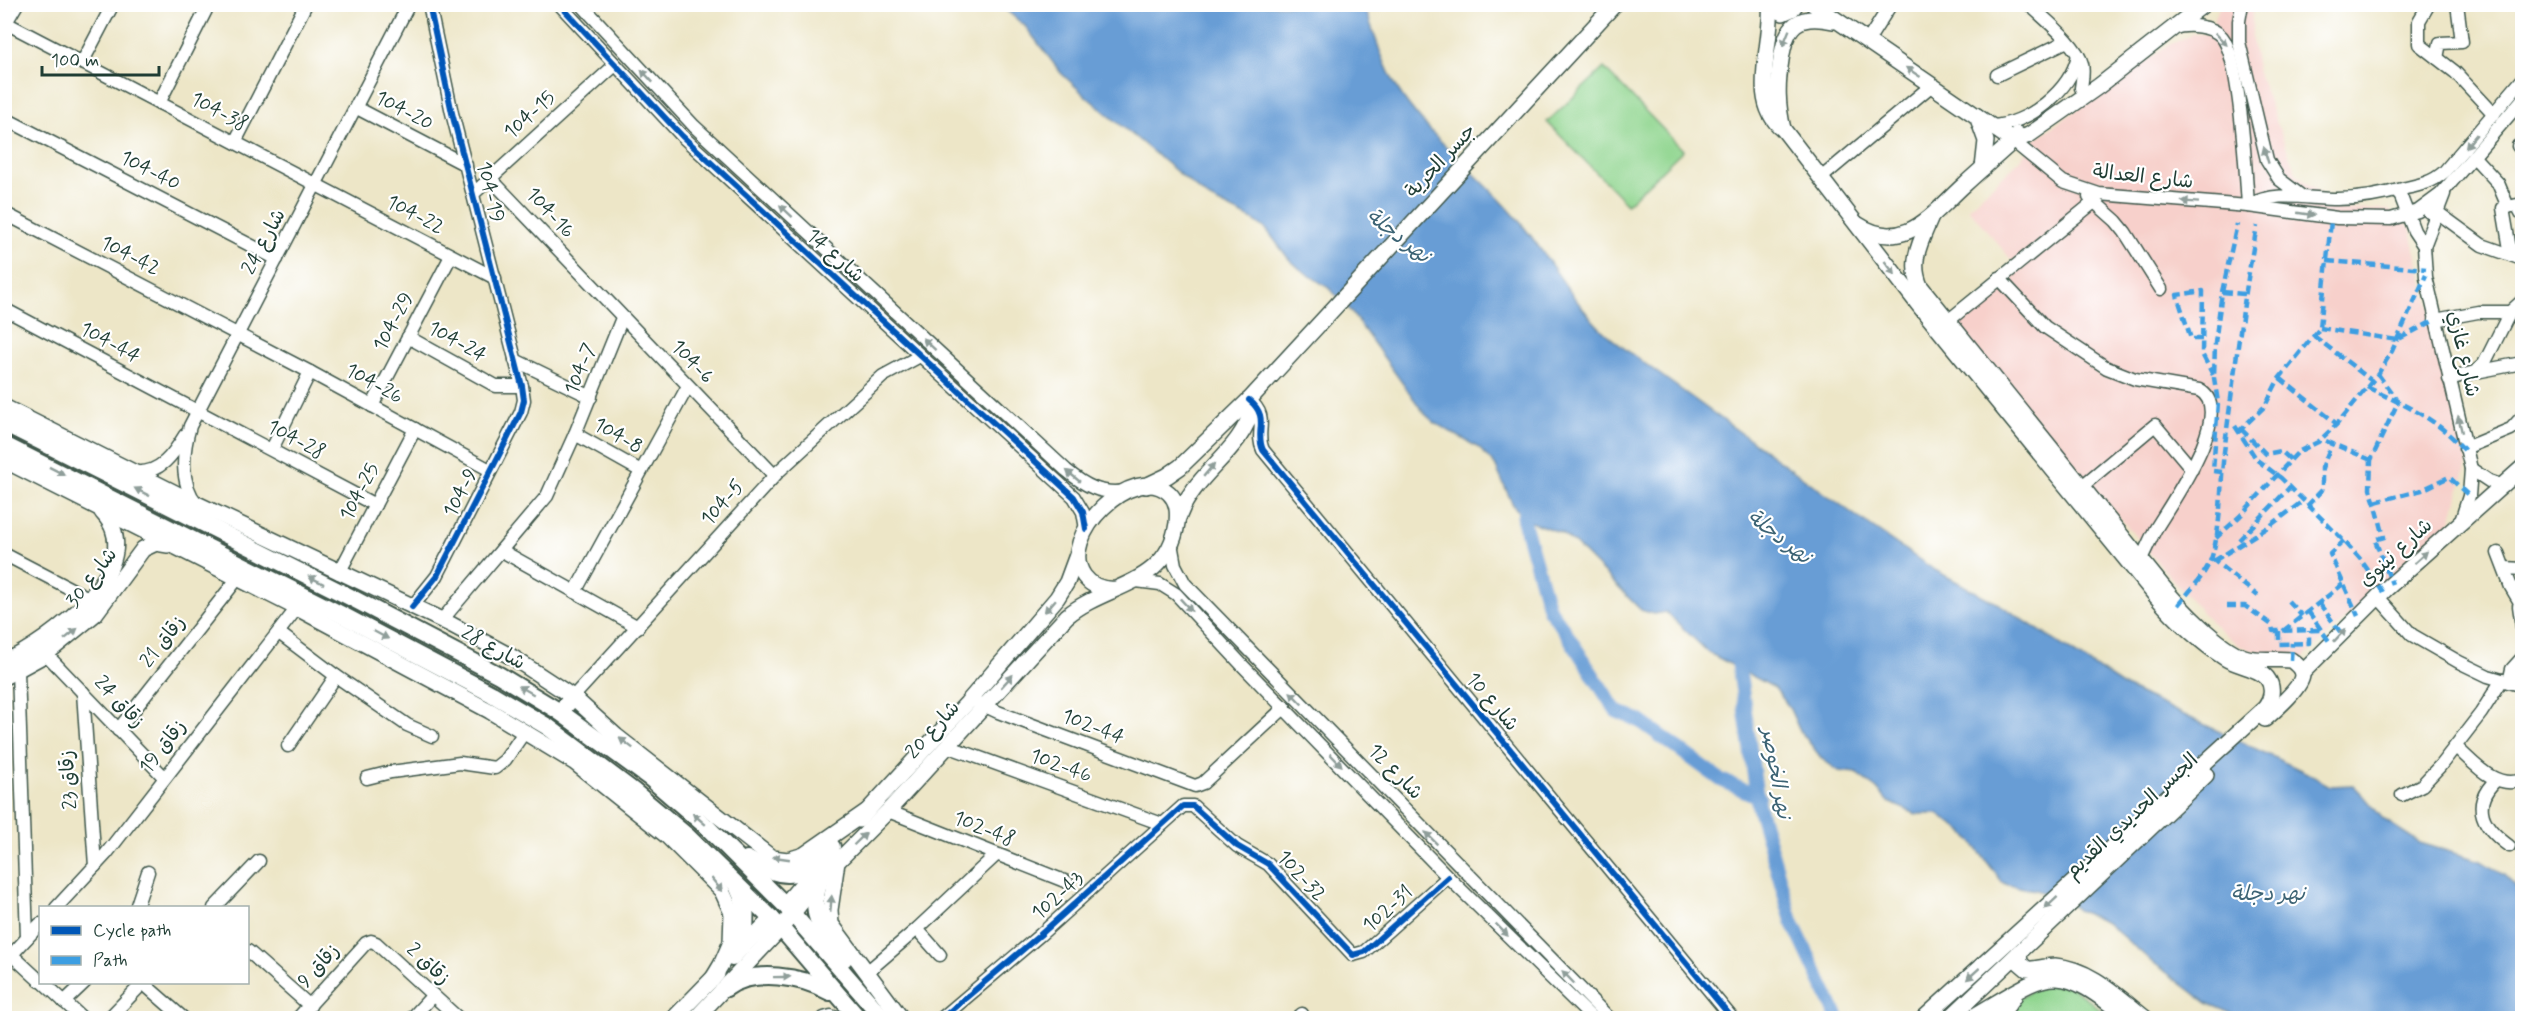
<svg xmlns="http://www.w3.org/2000/svg" width="2527" height="1023" viewBox="0 0 2527 1023" font-family="Mynerve,'Playpen Sans Arabic',sans-serif">
	<style>
		.built { fill: #f7d0cb }
		.green { fill: #90d58f; stroke: #588962; stroke-width: 1.5 }
		.water { fill: #689dd5; stroke: #446d84; stroke-width: 1.5 }
		.lines { fill: none; stroke-linecap: round; stroke-linejoin: round }
		.river { stroke: #689dd5; stroke-width: 14 }
		.minor-casing { stroke: #3e564a; stroke-width: 15 }
		.major-casing { stroke: #3e564a; stroke-width: 18 }
		.highway-casing { stroke: #3e564a; stroke-width: 20 }
		.minor { stroke: #fff; stroke-width: 12 }
		.major { stroke: #fff; stroke-width: 15 }
		.highway { stroke: #fff; stroke-width: 16 }
		.quiet { stroke: #3c9ee2; stroke-width: 4.5; stroke-dasharray: 9 4.5; stroke-linecap: butt }
		.cycleway-casing { stroke: #fff; stroke-width: 10 }
		.cycleway { stroke: #0057b8; stroke-width: 6 }
		.oneway { fill: #8f9e9a }
		.labels { text-anchor: middle; dominant-baseline: central; stroke-width: 4.5; stroke-linejoin: round; paint-order: stroke }
		.street-label { font-size: 20px; fill: #1f3d34; stroke: #fff }
		.water-label { font-size: 21px; font-style: italic; fill: #3c6374; stroke: #fff }
	</style>
	<rect width="100%" height="100%" fill="#fff"/>
	<filter id="ink" filterUnits="userSpaceOnUse"><feTurbulence type="fractalNoise" baseFrequency=".0167" numOctaves="2"/><feDisplacementMap in="SourceGraphic" scale="12" xChannelSelector="R" yChannelSelector="G"/><feConvolveMatrix kernelMatrix="1 2 1 2 8 2 1 2 1" color-interpolation-filters="sRGB"/></filter>
	<filter id="wash" filterUnits="userSpaceOnUse"><feTurbulence type="fractalNoise" baseFrequency=".008" numOctaves="4" result="noise"/><feDisplacementMap in="SourceGraphic" scale="24" xChannelSelector="R" yChannelSelector="G"/><feGaussianBlur stdDeviation="1.35" result="paint"/><feColorMatrix in="noise" values="0 0 0 0 0 0 0 0 0 0 0 0 0 0 0 0 0 1.4 0 .05"/><feComposite in="paint" operator="in"/></filter>
	<g filter="url(#wash)">
		<rect width="100%" height="100%" fill="#ede6c7"/>
		<polygon class="built" points="2223,5 2256,5 2252,14 2252,40 2258,73 2296,173 2337,209 2389,210 2410,227 2467,464 2451,521 2298,663 2239,646 2210,621 2178,586 1952,321 2018,268 1968,208 2020,160 2034,140 2169,45 2192,34 2210,34 2219,7"/>
		<g class="green">
			<polygon points="1604,68 1683,150 1627,204 1547,122"/>
			<path d="M2051 981 2068 984 2111 1018H2002C2015 999 2029 989 2051 981Z"/>
		</g>
		<path class="water" d="M1000 5H1364C1375 35 1384 70 1403 97 1438 147 1490 182 1527 231 1552 263 1572 300 1601 329 1611 339 1623 347 1633 355L1863 521 1933 569 2002 606 2127 688 2305 772 2330 786 2353 785 2363 795 2383 819 2420 843 2481 861 2504 875 2522 893V1018H2242L2207 1003 2150 960 2107 923 2077 910 2067 900 2036 890 2008 885 2002 882 1966 834 1939 814H1916L1888 802 1877 789 1856 773 1839 771 1822 759 1799 729 1789 707 1775 688 1709 653 1666 612 1654 614 1641 610 1576 545 1561 533 1523 519 1512 503 1495 465 1479 448 1435 423 1424 413 1346 305 1330 289 1300 269 1288 258 1267 230 1255 221 1210 199 1088 98 1061 73 1025 26Z"/>
		<g class="lines">
			<g class="river">
				<polyline points="1527,503 1523,519 1549,609 1563,628 1616,711 1640,721 1721,780 1759,797"/>
				<polyline points="1737,653 1758,805 1792,921 1838,1018"/>
			</g>
		</g>
	</g>
	<g filter="url(#ink)">
		<g class="lines">
			<g class="minor-casing">
				<g id="minor">
					<polyline points="559,4 682,136 1074,497 1083,512 1086,529"/>
					<path d="M581 4 694 126 1066 470C1085 486 1101 495 1126 491"/>
					<path d="M2029 4C2044 19 2077 44 2082 64 2084 72 2082 80 2081 88"/>
					<polyline points="2242,4 2239,21 2239,42 2267,160 2279,179 2300,195"/>
					<polyline points="2429,4 2419,21 2419,44 2455,72 2494,114"/>
					<polyline points="6,23 495,278"/>
					<polyline points="4,26 17,4"/>
					<path d="M2174 28C2187 24 2212 25 2222 37 2240 58 2246 174 2248 206"/>
					<polyline points="1867,42 1891,4"/>
					<polyline points="2437,58 2440,43 2462,42 2457,4"/>
					<polyline points="82,63 113,4"/>
					<polyline points="1997,75 2067,41"/>
					<polyline points="159,103 209,4"/>
					<polyline points="357,108 466,165"/>
					<polyline points="4,118 277,259"/>
					<path d="M1991 126C2027 125 2071 91 2078 55"/>
					<polyline points="2013,141 2063,182 2099,194 2248,206 2337,218 2391,219 2418,211 2441,194 2522,100"/>
					<polyline points="235,142 306,4"/>
					<polyline points="2518,146 2522,144"/>
					<polyline points="2473,156 2498,183 2508,207"/>
					<polyline points="489,177 774,475"/>
					<polyline points="1821,178 1932,85"/>
					<polyline points="2396,191 2401,197 2414,231 2424,246"/>
					<polyline points="473,194 614,66"/>
					<polyline points="2444,194 2424,246 2426,277 2471,469 2469,496 2461,521"/>
					<polyline points="2089,197 2116,221 2125,232 2161,289"/>
					<path d="M2249 205C2277 190 2307 199 2337 199 2361 199 2383 195 2406 188 2420 185 2433 182 2444 172L2522 80"/>
					<polyline points="2429,212 2437,212 2482,245 2522,259"/>
					<polyline points="4,213 310,372 490,470"/>
					<polyline points="2511,255 2503,208 2517,205 2522,214"/>
					<path d="M1999 278 2045 327 2107 368 2135 379 2199 390C2238 410 2169 506 2155 530 2150 540 2146 549 2141 559"/>
					<polyline points="4,309 375,505"/>
					<polyline points="2435,320 2478,312 2510,312 2522,301"/>
					<polyline points="1948,321 2094,202"/>
					<polyline points="408,337 496,386 522,386"/>
					<polyline points="515,360 591,397"/>
					<polyline points="2476,372 2522,363"/>
					<polyline points="2449,379 2475,372 2484,364 2510,312"/>
					<path d="M1249 400C1271 418 1254 431 1263 450L1732 1018"/>
					<polyline points="372,406 451,256"/>
					<polyline points="575,434 641,471"/>
					<polyline points="2465,448 2511,429 2522,417"/>
					<polyline points="272,449 310,372"/>
					<polyline points="2471,469 2489,481 2504,486"/>
					<path d="M135 472C160 474 173 455 185 435"/>
					<polyline points="2081,487 2155,425 2192,469"/>
					<path d="M197 504C179 483 183 450 190 426L409 4"/>
					<polyline points="1171,543 1175,565 1185,584 1609,1018"/>
					<polyline points="502,551 638,627"/>
					<polyline points="2498,553 2511,587 2521,604"/>
					<polyline points="4,554 96,602"/>
					<polyline points="2505,568 2522,569"/>
					<polyline points="339,573 415,429"/>
					<polyline points="1136,581 1160,584 1176,594 1243,666 1448,877 1592,1018"/>
					<polyline points="575,592 688,386"/>
					<polyline points="2378,597 2412,635 2459,662 2488,676 2519,685 2522,689"/>
					<polyline points="2522,603 2519,606 2522,627"/>
					<polyline points="412,607 437,576 521,412 524,400 522,386 452,113 429,4"/>
					<polyline points="442,620 547,496 575,434 622,318"/>
					<polyline points="279,633 336,676 407,725 432,736"/>
					<polyline points="4,653 13,659 18,671 27,938"/>
					<polyline points="46,654 164,777"/>
					<polyline points="2509,682 2512,669 2522,658"/>
					<polyline points="83,692 95,866"/>
					<polyline points="573,697 779,471 883,376 920,356"/>
					<polyline points="977,702 998,712 1195,786 1203,783 1285,707"/>
					<polyline points="118,730 238,578"/>
					<polyline points="288,746 336,676"/>
					<polyline points="947,746 1162,824"/>
					<path d="M2456 747C2474 763 2495 790 2522 780"/>
					<polyline points="367,778 391,772 460,763 495,768 505,760 525,731"/>
					<path d="M2496 780C2469 806 2484 828 2509 846"/>
					<polyline points="2402,795 2422,785 2440,766 2481,713 2502,680"/>
					<polyline points="888,811 1067,882"/>
					<polyline points="56,908 106,854 297,608"/>
					<polyline points="136,908 148,872"/>
					<polyline points="214,908 259,861"/>
					<polyline points="917,929 940,955"/>
					<polyline points="248,951 310,1006"/>
					<polyline points="12,955 40,981"/>
					<polyline points="4,963 40,924"/>
					<polyline points="867,972 917,929 996,855"/>
					<polyline points="43,982 82,1018"/>
					<polyline points="143,983 183,1018"/>
					<polyline points="64,1002 85,982"/>
					<polyline points="109,1018 144,982"/>
					<polyline points="298,1018 366,943 371,941 376,943 458,1018"/>
					<polyline points="412,1018 433,995"/>
					<polyline points="824,1018 831,1016 837,1018"/>
					<polyline points="942,1018 1040,935 1183,806 1193,806 1237,846 1268,864 1353,955 1364,952 1448,877"/>
					<polyline points="1297,1018 1302,1014"/>
				</g>
			</g>
			<g class="major-casing">
				<g id="major">
					<path d="M1770 4C1774 44 1747 101 1783 129L1918 304 2156 596C2176 619 2199 641 2225 658 2237 666 2258 667 2267 678 2274 687 2272 699 2265 708L1924 1018"/>
					<polyline points="1813,4 2013,141 2029,135 2099,86 2204,4"/>
					<polyline points="1770,6 1783,13 1792,9 1796,4"/>
					<polyline points="1977,116 1986,141 1983,168"/>
					<path d="M1783 129C1777 104 1777 85 1781 60 1786 25 1797 13 1833 21"/>
					<path d="M1931 217C1921 241 1909 261 1920 286L2162 586C2179 607 2219 649 2244 657 2259 662 2276 658 2291 660 2296 664 2302 668 2302 675 2302 687 2274 711 2265 719"/>
					<path d="M1857 224C1904 255 1932 214 1964 185 1980 170 1997 156 2013 141L2017 134"/>
					<polyline points="4,407 197,504 452,625 512,657 573,697 616,736 772,858 788,860 804,855 866,812"/>
					<polyline points="4,460 297,608 490,711 574,762 667,836 722,891 732,913 731,942 721,965 712,980"/>
					<polyline points="1146,486 1167,476 1180,467 1249,400 1615,4"/>
					<path d="M1178 518C1194 473 1243 451 1252 408L1249 400"/>
					<path d="M4 662C48 643 153 565 102 512"/>
					<polyline points="2302,673 2386,589 2522,468"/>
					<polyline points="4,677 46,654 95,614 143,549 156,543 168,545"/>
					<polyline points="859,820 967,703 1057,598 1067,582 1077,555"/>
					<polyline points="837,862 830,910 831,924 901,1018"/>
					<polyline points="786,903 821,862"/>
					<path d="M2019 952 2020 963 2027 969C2036 970 2045 966 2055 966 2091 969 2118 997 2145 1018"/>
					<polyline points="736,954 772,918"/>
					<polyline points="674,1018 717,974"/>
					<path d="M696 1018 781 928 820 879 888 811 1067 616C1107 583 1168 586 1177 523 1178 512 1178 502 1169 493 1135 460 1055 537 1084 576 1092 587 1103 590 1116 589"/>
					<polyline points="1950,1018 2206,775"/>
					<path d="M1971 1018C2047 974 2053 956 2127 1018"/>
					<polyline points="1998,1018 2014,997"/>
				</g>
			</g>
			<g class="highway-casing">
				<g id="highway">
					<polyline points="4,423 350,597 499,675 560,712 650,778 707,827 785,905 883,1018"/>
					<polyline points="4,445 342,615 492,694 548,727 633,791 688,837 781,928 858,1018"/>
					<polyline points="560,712 573,697"/>
					<path d="M747 859C789 882 797 879 832 847"/>
					<path d="M820 879C806 927 826 923 844 959"/>
					<path d="M732 958C747 936 750 912 738 888"/>
					<path d="M726 988C754 968 802 976 830 992"/>
				</g>
			</g>
			<use href="#minor" class="minor"/>
			<use href="#major" class="major"/>
			<use href="#highway" class="highway"/>
			<g class="quiet">
				<polyline points="2327,261 2426,269"/>
				<polyline points="2222,292 2244,294"/>
				<polyline points="2320,328 2397,340 2435,320"/>
				<polyline points="2314,336 2372,381"/>
				<polyline points="2202,339 2191,339 2177,295 2203,291 2202,354 2213,375"/>
				<polyline points="2378,374 2398,402 2371,460 2370,489 2376,506 2384,537 2375,540 2392,584"/>
				<polyline points="2280,378 2337,424"/>
				<path d="M2367 387C2407 407 2436 417 2466 452"/>
				<polyline points="2235,426 2257,460 2281,478 2345,542 2361,560 2383,592"/>
				<polyline points="2241,429 2266,454 2281,451 2291,460"/>
				<polyline points="2238,432 2265,406 2278,380 2320,328 2331,221"/>
				<polyline points="2326,441 2371,460"/>
				<polyline points="2222,472 2213,471 2218,402 2214,378 2215,343 2222,292 2237,224"/>
				<polyline points="2375,502 2422,490 2449,477 2469,496"/>
				<polyline points="2307,506 2322,490 2322,468 2332,443"/>
				<polyline points="2216,538 2240,516 2298,452 2318,442 2337,424 2378,374 2392,351 2426,275"/>
				<polyline points="2239,540 2290,487"/>
				<polyline points="2344,541 2330,554 2358,616"/>
				<polyline points="2211,558 2258,596"/>
				<polyline points="2214,561 2271,525 2303,501"/>
				<polyline points="2288,601 2302,616"/>
				<polyline points="2319,603 2341,633"/>
				<path d="M2178 605C2190 590 2206 575 2212 556 2222 523 2220 487 2224 452 2234 376 2243 301 2257 226"/>
				<polyline points="2227,606 2245,606 2272,625 2273,631 2322,630"/>
				<polyline points="2308,611 2331,644"/>
				<polyline points="2279,631 2279,644 2309,643 2309,631"/>
				<polyline points="2283,631 2343,584"/>
				<polyline points="2291,660 2292,643"/>
			</g>
			<g class="cycleway-casing">
				<g id="cycleway">
					<polyline points="559,4 682,136 1074,497 1083,512 1086,529"/>
					<path d="M1249 400C1271 418 1254 431 1263 450L1732 1018"/>
					<polyline points="412,607 437,576 521,412 524,400 522,386 452,113 429,4"/>
					<polyline points="942,1018 1040,935 1183,806 1193,806 1237,846 1268,864 1353,955 1364,952 1448,877"/>
				</g>
			</g>
			<use href="#cycleway" class="cycleway"/>
		</g>
		<defs><path id="oneway-solid" d="M-6-.8H1V-3.2L6.5 0L1 3.2V.8H-6Z" transform="scale(1.5)"/></defs>
		<g class="oneway">
			<use href="#oneway-solid" transform="translate(1786 38) rotate(112)"/>
			<use href="#oneway-solid" transform="translate(2221 39) rotate(46)"/>
			<use href="#oneway-solid" transform="translate(1913 72) rotate(-147)"/>
			<use href="#oneway-solid" transform="translate(647 76) rotate(-133)"/>
			<use href="#oneway-solid" transform="translate(2471 141) rotate(130)"/>
			<use href="#oneway-solid" transform="translate(2266 155) rotate(-107)"/>
			<use href="#oneway-solid" transform="translate(2190 202) rotate(-176)"/>
			<use href="#oneway-solid" transform="translate(786 211) rotate(-137)"/>
			<use href="#oneway-solid" transform="translate(2306 214) rotate(8)"/>
			<use href="#oneway-solid" transform="translate(1890 268) rotate(52)"/>
			<use href="#oneway-solid" transform="translate(929 344) rotate(-137)"/>
			<use href="#oneway-solid" transform="translate(2460 424) rotate(-103)"/>
			<use href="#oneway-solid" transform="translate(1209 470) rotate(-50)"/>
			<use href="#oneway-solid" transform="translate(57 471) rotate(27)"/>
			<use href="#oneway-solid" transform="translate(1073 476) rotate(-140)"/>
			<use href="#oneway-solid" transform="translate(142 492) rotate(-153)"/>
			<use href="#oneway-solid" transform="translate(2421 557) rotate(-42)"/>
			<use href="#oneway-solid" transform="translate(316 580) rotate(-153)"/>
			<use href="#oneway-solid" transform="translate(1186 605) rotate(47)"/>
			<use href="#oneway-solid" transform="translate(1050 606) rotate(131)"/>
			<use href="#oneway-solid" transform="translate(71 634) rotate(-39)"/>
			<use href="#oneway-solid" transform="translate(381 635) rotate(28)"/>
			<use href="#oneway-solid" transform="translate(2340 635) rotate(-47)"/>
			<use href="#oneway-solid" transform="translate(1007 681) rotate(-47)"/>
			<use href="#oneway-solid" transform="translate(526 690) rotate(-150)"/>
			<use href="#oneway-solid" transform="translate(1296 698) rotate(-134)"/>
			<use href="#oneway-solid" transform="translate(626 743) rotate(-143)"/>
			<use href="#oneway-solid" transform="translate(1336 760) rotate(46)"/>
			<use href="#oneway-solid" transform="translate(699 819) rotate(-139)"/>
			<use href="#oneway-solid" transform="translate(1431 838) rotate(-135)"/>
			<use href="#oneway-solid" transform="translate(860 839) rotate(-44)"/>
			<use href="#oneway-solid" transform="translate(781 858) rotate(-172)"/>
			<use href="#oneway-solid" transform="translate(717 885) rotate(51)"/>
			<use href="#oneway-solid" transform="translate(2051 903) rotate(137)"/>
			<use href="#oneway-solid" transform="translate(831 904) rotate(-85)"/>
			<use href="#oneway-solid" transform="translate(1502 930) rotate(45)"/>
			<use href="#oneway-solid" transform="translate(1973 974) rotate(138)"/>
			<use href="#oneway-solid" transform="translate(782 977) rotate(-1)"/>
			<use href="#oneway-solid" transform="translate(1568 977) rotate(-134)"/>
		</g>
	</g>
	<g class="labels">
		<g class="street-label">
			<text transform="translate(404 111) rotate(28)">104-20</text>
			<text transform="translate(219 112) rotate(28)">104-38</text>
			<text transform="translate(530 115) rotate(-42)">104-15</text>
			<text transform="translate(1441 161) rotate(-47)">جسر الحرية</text>
			<text transform="translate(150 171) rotate(27)">104-40</text>
			<text transform="translate(2143 177) rotate(6)">شارع العدالة</text>
			<text transform="translate(490 192) rotate(76)">104-19</text>
			<text transform="translate(550 213) rotate(47)">104-16</text>
			<text transform="translate(415 215) rotate(28)">104-22</text>
			<text transform="translate(264 242) rotate(-62)">شارع 24</text>
			<text transform="translate(130 256) rotate(27)">104-42</text>
			<text transform="translate(835 256) rotate(42)">شارع 14</text>
			<text transform="translate(394 322) rotate(-62)">104-29</text>
			<text transform="translate(457 342) rotate(29)">104-24</text>
			<text transform="translate(110 343) rotate(28)">104-44</text>
			<text transform="translate(2463 354) rotate(77)">شارع غازي</text>
			<text transform="translate(692 362) rotate(46)">104-6</text>
			<text transform="translate(581 369) rotate(-68)">104-7</text>
			<text transform="translate(374 384) rotate(29)">104-26</text>
			<text transform="translate(618 436) rotate(30)">104-8</text>
			<text transform="translate(296 440) rotate(28)">104-28</text>
			<text transform="translate(360 492) rotate(-62)">104-25</text>
			<text transform="translate(461 493) rotate(-63)">104-9</text>
			<text transform="translate(723 503) rotate(-48)">104-5</text>
			<text transform="translate(2396 553) rotate(-42)">شارع نينوى</text>
			<text transform="translate(92 578) rotate(-52)">شارع 30</text>
			<text transform="translate(163 642) rotate(-52)">زقاق 21</text>
			<text transform="translate(493 648) rotate(29)">شارع 28</text>
			<text transform="translate(119 702) rotate(47)">زقاق 24</text>
			<text transform="translate(1492 702) rotate(50)">شارع 10</text>
			<text transform="translate(1093 727) rotate(21)">102-44</text>
			<text transform="translate(933 730) rotate(-48)">شارع 20</text>
			<text transform="translate(163 747) rotate(-52)">زقاق 19</text>
			<text transform="translate(1061 766) rotate(20)">102-46</text>
			<text transform="translate(1395 772) rotate(46)">شارع 12</text>
			<text transform="translate(69 780) rotate(-94)">زقاق 23</text>
			<text transform="translate(2132 816) rotate(-43)">الجسر الحديدي القديم</text>
			<text transform="translate(984 829) rotate(22)">102-48</text>
			<text transform="translate(1301 876) rotate(47)">102-32</text>
			<text transform="translate(1058 896) rotate(-42)">102-43</text>
			<text transform="translate(1388 909) rotate(-42)">102-31</text>
			<text transform="translate(428 964) rotate(43)">زقاق 2</text>
			<text transform="translate(319 966) rotate(-48)">زقاق 9</text>
		</g>
		<g class="water-label">
			<text transform="translate(1398 236) rotate(38)">نهر دجلة</text>
			<text transform="translate(1779 537) rotate(38)">نهر دجلة</text>
			<text transform="translate(1776 773) rotate(80)">نهر الخوصر</text>
			<text x="2268" y="894">نهر دجلة</text>
		</g>
	</g>
	<rect width="2527" height="1023" fill="none" stroke="#fff" stroke-width="24"/>
	<rect x="39" y="906" width="210" height="78" fill="#ffffff" stroke="#a5b1ae" stroke-width="1.5"/>
	<rect x="51" y="926" width="30" height="9" fill="#0057b8" stroke="#a5b1ae" stroke-width="1.5"/>
	<text x="93" y="936" font-size="18" fill="#1f3d34">Cycle path</text>
	<rect x="51" y="956" width="30" height="9" fill="#3c9ee2" stroke="#a5b1ae" stroke-width="1.5"/>
	<text x="93" y="966" font-size="18" fill="#1f3d34">Path</text>
	<path d="M42 66v9h117v-9" fill="none" stroke="#1f3d34" stroke-width="3"/>
	<text x="51" y="66" font-size="18" fill="#1f3d34" stroke="#ffffff" stroke-width="4.5" paint-order="stroke">100 m</text>
</svg>
